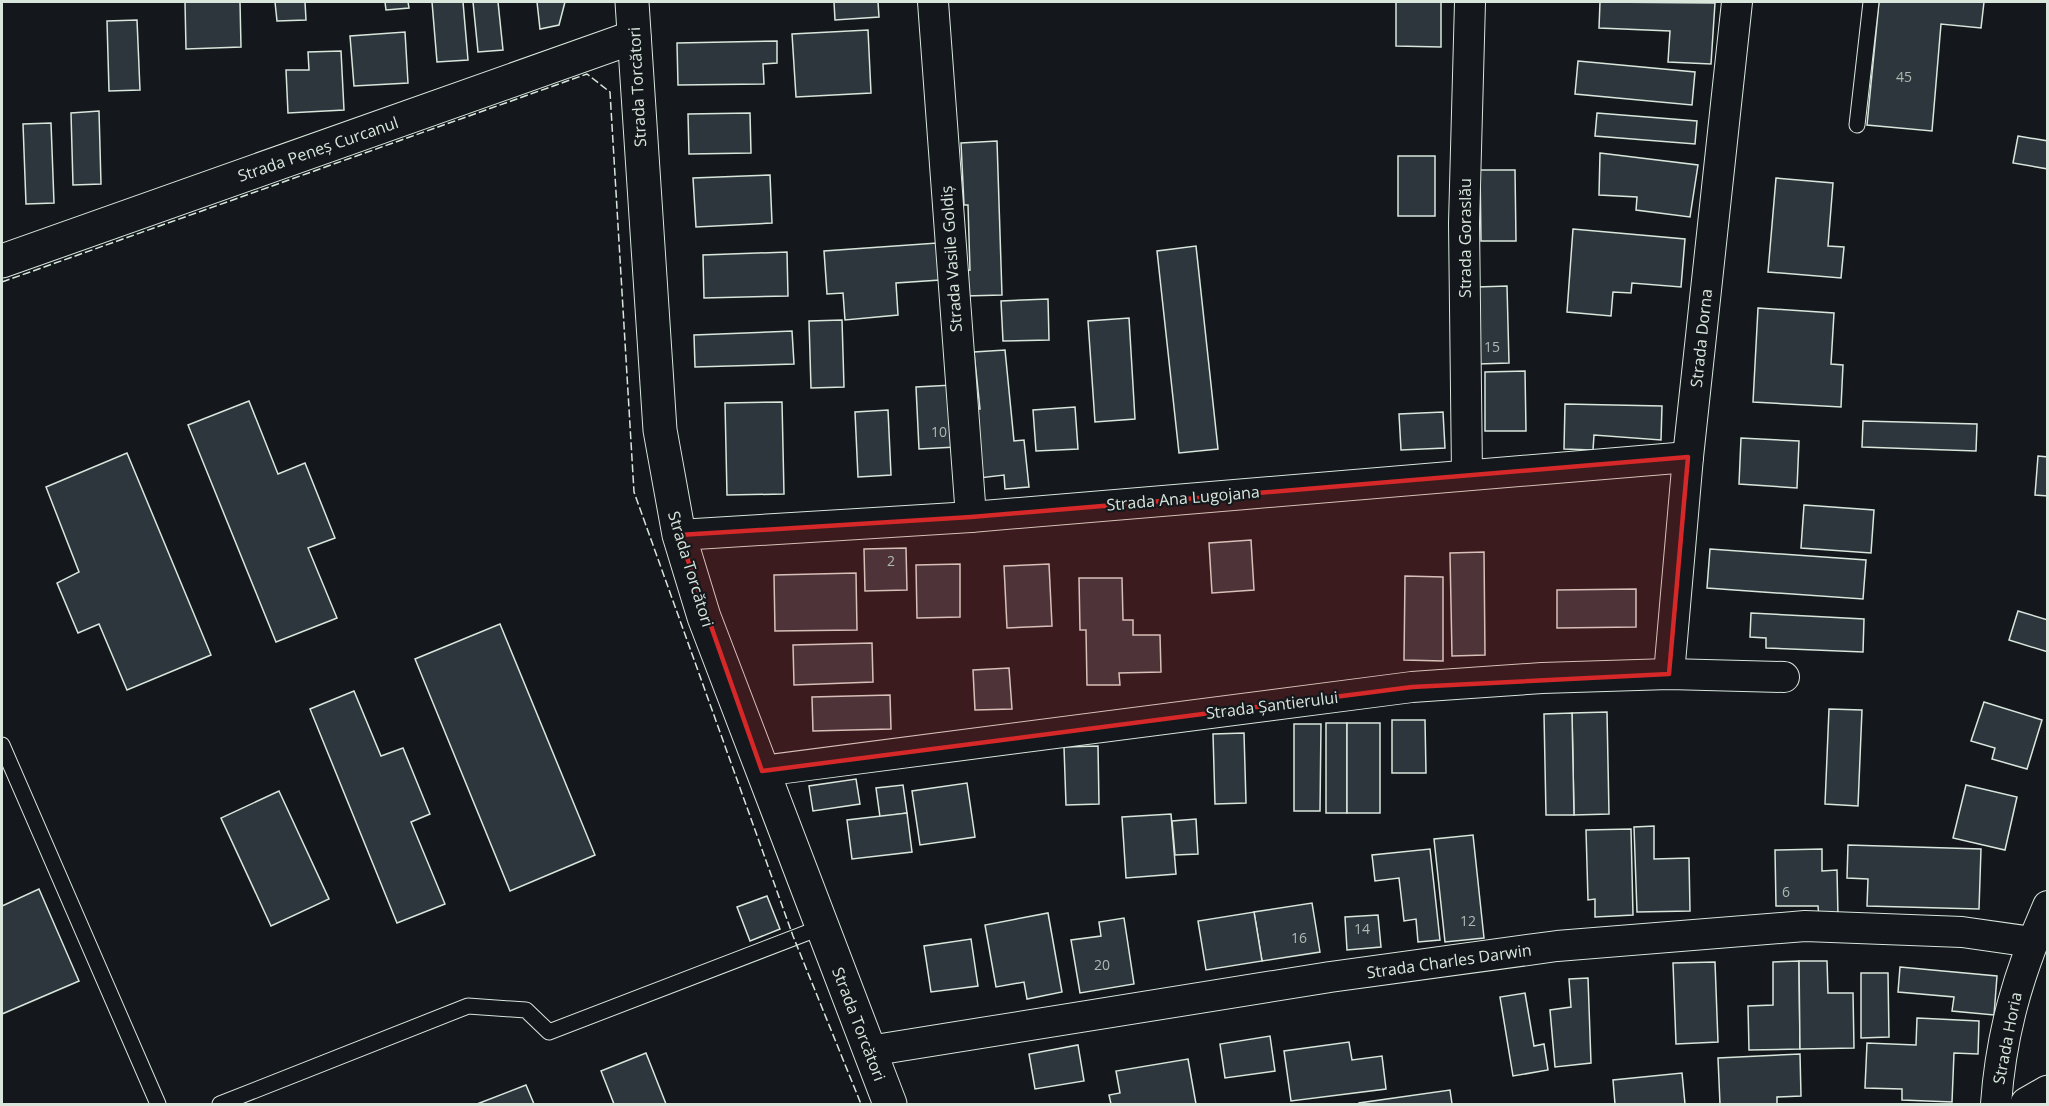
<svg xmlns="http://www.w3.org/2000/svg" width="2049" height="1106" viewBox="0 0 2049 1106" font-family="'Open Sans',sans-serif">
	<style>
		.building { fill: #2c363c; stroke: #d8e6dc; stroke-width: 1.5 }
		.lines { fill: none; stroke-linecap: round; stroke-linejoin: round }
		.service-casing { stroke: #d8e6dc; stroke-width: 17 }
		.minor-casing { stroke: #d8e6dc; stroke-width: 32 }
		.tertiary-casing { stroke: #d8e6dc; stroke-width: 35 }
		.service { stroke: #14181c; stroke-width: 15 }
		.minor { stroke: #14181c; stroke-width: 30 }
		.tertiary { stroke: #14181c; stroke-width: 33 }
		.fence { stroke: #d8e6dc; stroke-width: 1.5; stroke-dasharray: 8 3; stroke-linecap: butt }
		.marked { fill: #d62828; fill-opacity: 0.2; stroke: #d62828; stroke-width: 4.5; stroke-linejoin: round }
		.labels { text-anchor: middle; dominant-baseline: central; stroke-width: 4.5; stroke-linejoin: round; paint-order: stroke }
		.number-label { font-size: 14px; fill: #adbab4 }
		.street-label { font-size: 16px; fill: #d8e6dc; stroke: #14181c }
	</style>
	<rect width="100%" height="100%" fill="#14181c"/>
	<g class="building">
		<polygon points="185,2 240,2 241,47 186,49"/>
		<polygon points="275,2 305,2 306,20 277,21"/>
		<polygon points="385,2 408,2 409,8 386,10"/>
		<polygon points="432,2 463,2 468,60 437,62"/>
		<polygon points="473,2 498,2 503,50 478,52"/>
		<polygon points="537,2 565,2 559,25 540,29"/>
		<polygon points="834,2 878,2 879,17 835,20"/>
		<polygon points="1396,2 1441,2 1441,47 1396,46"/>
		<polygon points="1600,2 1715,3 1711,64 1668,62 1670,31 1599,28"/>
		<polygon points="1879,2 1984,2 1981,28 1941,24 1932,131 1867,125"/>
		<polygon points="137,20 140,90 109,91 107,21"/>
		<polygon points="868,30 871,93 796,97 792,34"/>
		<polygon points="405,32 408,83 354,86 350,36"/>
		<polygon points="777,41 777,63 763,64 764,84 678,85 677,43"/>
		<polygon points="341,51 344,110 288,113 286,70 309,70 308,52"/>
		<polygon points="1578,61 1695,72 1692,105 1575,94"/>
		<polygon points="99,111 101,184 73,185 71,113"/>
		<polygon points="750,113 751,153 689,154 688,114"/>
		<polygon points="1597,113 1697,121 1695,144 1595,136"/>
		<polygon points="51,123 54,203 26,204 23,124"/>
		<polygon points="2018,136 2048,141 2048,169 2013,163"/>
		<polygon points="997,141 1002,295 965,296 964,271 970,270 968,205 964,205 961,143"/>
		<polygon points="1600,153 1698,165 1690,217 1636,210 1637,197 1599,195"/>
		<rect x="1398" y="156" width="37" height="60"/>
		<polygon points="1480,170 1515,170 1516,241 1481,241"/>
		<polygon points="770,175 772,223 696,227 693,178"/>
		<polygon points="1776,178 1833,183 1828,246 1844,247 1841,278 1768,272"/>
		<polygon points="1573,229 1685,239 1681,287 1632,283 1631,293 1613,292 1611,316 1567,312"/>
		<polygon points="937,243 940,280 896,283 898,315 845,320 843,293 827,294 824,251"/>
		<polygon points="1196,246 1218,449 1179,453 1157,251"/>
		<polygon points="787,252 788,296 704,298 703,255"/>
		<polygon points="1507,286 1509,363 1478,364 1477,287"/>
		<polygon points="1048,299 1049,340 1003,341 1001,301"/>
		<polygon points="1758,308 1834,313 1831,364 1843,365 1841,407 1753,402"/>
		<polygon points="1129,318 1135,419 1095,422 1088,321"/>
		<polygon points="842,320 844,387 811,388 809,321"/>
		<polygon points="792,331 794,364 695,367 694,335"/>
		<polygon points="1005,350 1014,441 1024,440 1029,487 1005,489 1004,475 979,478 971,409 980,409 974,352"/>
		<polygon points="1525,371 1526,431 1485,431 1485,372"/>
		<polygon points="953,385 956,447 919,449 916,387"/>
		<polygon points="249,401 278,474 305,463 335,538 308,548 337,618 276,642 188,425"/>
		<polygon points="782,402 784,494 727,495 725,403"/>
		<polygon points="1565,404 1662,406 1661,440 1594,435 1593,450 1564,449"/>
		<polygon points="1075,407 1078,449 1036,451 1033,410"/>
		<polygon points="888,410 891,475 858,477 855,412"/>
		<polygon points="1443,412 1445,448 1401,450 1399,414"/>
		<polygon points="1863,421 1977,424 1976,451 1862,447"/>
		<polygon points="1741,438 1799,441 1797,488 1739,484"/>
		<polygon points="127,453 211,655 127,690 99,624 78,633 57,583 79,572 46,487"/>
		<polygon points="2038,456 2048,457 2048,496 2035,495"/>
		<polygon points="1804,505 1874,510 1871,553 1801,548"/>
		<polygon points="1251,540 1254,590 1212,593 1209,543"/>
		<polygon points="906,548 907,590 865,591 864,549"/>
		<polygon points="1710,549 1866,560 1863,599 1707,588"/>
		<polygon points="1484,552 1485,655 1452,656 1450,553"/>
		<polygon points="960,564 960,617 917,618 916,565"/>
		<polygon points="1049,564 1052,626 1007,628 1004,566"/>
		<polygon points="856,573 857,630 775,631 774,575"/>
		<polygon points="1405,576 1443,577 1443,661 1404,660"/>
		<polygon points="1079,578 1122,578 1123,620 1133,620 1133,635 1160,635 1161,672 1119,673 1120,685 1087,685 1086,630 1080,630"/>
		<polygon points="1636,589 1636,627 1557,628 1557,590"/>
		<polygon points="2018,611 2048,620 2048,652 2009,640"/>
		<polygon points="1751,613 1864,619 1863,652 1766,648 1766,638 1750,637"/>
		<polygon points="500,624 595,855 510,891 415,659"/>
		<polygon points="872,643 873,682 794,685 793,645"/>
		<polygon points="1009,668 1012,709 975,710 973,670"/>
		<polygon points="354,691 381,756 403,748 430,814 411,822 445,904 397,923 310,709"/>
		<polygon points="890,695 891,729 813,731 812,697"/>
		<polygon points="1984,702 2042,720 2027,769 1992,759 1995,748 1971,741"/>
		<polygon points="1829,709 1862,710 1858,806 1825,804"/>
		<polygon points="1607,712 1609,814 1574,815 1572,713"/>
		<polygon points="1572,713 1574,815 1546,815 1544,714"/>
		<polygon points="1392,720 1425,720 1426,773 1392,773"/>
		<rect x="1326" y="723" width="21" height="90"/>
		<rect x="1347" y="723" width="33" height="90"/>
		<polygon points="1294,724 1321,724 1320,811 1294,811"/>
		<polygon points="1244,733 1246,803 1215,804 1213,734"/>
		<polygon points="1098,746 1099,804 1066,805 1064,747"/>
		<polygon points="856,779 860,804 813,811 809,786"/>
		<polygon points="967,783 975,837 920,845 912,791"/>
		<polygon points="903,785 907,813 880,817 876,788"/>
		<polygon points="1966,785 2017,797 2005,850 1953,838"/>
		<polygon points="279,791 329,899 271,926 221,818"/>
		<polygon points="907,813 912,852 852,859 847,820"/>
		<polygon points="1171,814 1176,874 1126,878 1122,817"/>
		<polygon points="1196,819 1198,854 1175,855 1172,821"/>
		<polygon points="1654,826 1654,859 1689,858 1690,911 1637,912 1634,827"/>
		<polygon points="1631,829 1633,915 1595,917 1595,899 1588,900 1586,830"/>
		<polygon points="1473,835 1484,938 1445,942 1434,839"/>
		<polygon points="1848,845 1981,849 1979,909 1867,906 1868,879 1847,878"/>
		<polygon points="1430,849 1440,940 1418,942 1416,919 1404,921 1399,878 1375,881 1372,855"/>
		<polygon points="1822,849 1822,871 1837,870 1838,917 1819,918 1818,906 1776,906 1775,850"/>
		<polygon points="39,889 79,981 2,1014 2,906"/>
		<polygon points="767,896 780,929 750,941 737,907"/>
		<polygon points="1312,903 1320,952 1262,961 1254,912"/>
		<polygon points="1254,912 1262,961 1206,970 1198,921"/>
		<polygon points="1048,913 1062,992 1027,999 1024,982 996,987 985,925"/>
		<polygon points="1378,915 1381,947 1347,950 1345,917"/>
		<polygon points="1124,918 1134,984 1080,993 1071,940 1101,936 1099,922"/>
		<polygon points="971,939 978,986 931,992 924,946"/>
		<polygon points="1799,961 1800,1049 1749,1050 1748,1006 1773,1005 1773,962"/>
		<polygon points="1799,961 1827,961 1828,993 1853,993 1854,1048 1800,1049"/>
		<polygon points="1715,962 1718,1042 1676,1044 1673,963"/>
		<polygon points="1900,967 1997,976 1994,1015 1952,1011 1954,997 1898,992"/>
		<polygon points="1861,973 1888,973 1889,1037 1861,1038"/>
		<polygon points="1588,978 1591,1063 1555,1067 1550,1010 1571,1007 1569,979"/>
		<polygon points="1525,993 1534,1046 1544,1044 1548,1070 1513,1076 1500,997"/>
		<polygon points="1917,1018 1979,1021 1978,1054 1954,1053 1952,1102 1902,1100 1902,1089 1865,1088 1867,1043 1916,1045"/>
		<polygon points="1270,1036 1275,1071 1225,1078 1220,1044"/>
		<polygon points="1349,1042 1352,1060 1382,1056 1386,1089 1291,1101 1284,1051"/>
		<polygon points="1078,1045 1084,1081 1035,1089 1029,1054"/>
		<polygon points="646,1053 666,1104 614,1104 601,1071"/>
		<polygon points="1800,1054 1801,1096 1777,1097 1777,1104 1720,1104 1718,1058"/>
		<polygon points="1188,1059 1196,1104 1111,1104 1109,1095 1120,1093 1116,1071"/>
		<polygon points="1682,1073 1685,1104 1615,1104 1613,1080"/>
		<polygon points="526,1085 534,1104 477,1104"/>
		<polygon points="1450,1090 1452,1104 1359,1104 1359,1103"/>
	</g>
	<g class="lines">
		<g class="service-casing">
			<g id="service">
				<polyline points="1857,125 1871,2"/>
				<polyline points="2,745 158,1104"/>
				<polyline points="220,1104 468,1006 526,1010 549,1032 822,927"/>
			</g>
		</g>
		<g class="minor-casing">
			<g id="minor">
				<polyline points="933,2 971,517"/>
				<polyline points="1467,474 1464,223 1470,2"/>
				<polyline points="679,535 971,517 1688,457"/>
				<polyline points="1669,674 1688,457 1737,2"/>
				<polyline points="762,771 1412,687 1542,678 1669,674 1784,677"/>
				<polyline points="869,1051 1330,977 1557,946 1805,926 1962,932 2032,942"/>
				<path d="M1996 1104C2001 1032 2019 972 2048 906"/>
			</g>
		</g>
		<g class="tertiary-casing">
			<g id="tertiary">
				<polyline points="632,2 660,430 679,535 704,617 890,1104"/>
				<polyline points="2,261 634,37"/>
				<polyline points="2027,1104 2048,1092"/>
			</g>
		</g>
		<use href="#service" class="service"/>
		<use href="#minor" class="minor"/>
		<use href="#tertiary" class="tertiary"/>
		<polyline class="fence" points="2,282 587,74 610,92 634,492 793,936 861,1104"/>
	</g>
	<path class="marked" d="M1688 457 1669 674 1412 687 762 771 679 535 971 517Z"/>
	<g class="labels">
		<g class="number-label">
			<text x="1904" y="76">45</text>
			<text x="1492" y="346">15</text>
			<text x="939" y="431">10</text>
			<text x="891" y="560">2</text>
			<text x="1786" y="891">6</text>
			<text x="1468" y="920">12</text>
			<text x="1362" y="928">14</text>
			<text x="1299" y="937">16</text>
			<text x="1102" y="964">20</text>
		</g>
		<g class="street-label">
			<text transform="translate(637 87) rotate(-93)">Strada Torcători</text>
			<text transform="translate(318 149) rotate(-19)">Strada Peneș Curcanul</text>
			<text transform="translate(1465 238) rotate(-90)">Strada Goraslău</text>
			<text transform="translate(951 259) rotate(-94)">Strada Vasile Goldiș</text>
			<text transform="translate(1701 338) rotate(-84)">Strada Dorna</text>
			<text transform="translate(1183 498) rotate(-5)">Strada Ana Lugojana</text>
			<text transform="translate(691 569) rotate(73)">Strada Torcători</text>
			<text transform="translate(1272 705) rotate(-7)">Strada Șantierului</text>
			<text transform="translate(1449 961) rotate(-8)">Strada Charles Darwin</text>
			<text transform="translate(859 1024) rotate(69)">Strada Torcători</text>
			<text transform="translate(2007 1038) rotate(-79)">Strada Horia</text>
		</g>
	</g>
	<rect width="2049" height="1106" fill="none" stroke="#d8e6dc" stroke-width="6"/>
</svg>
